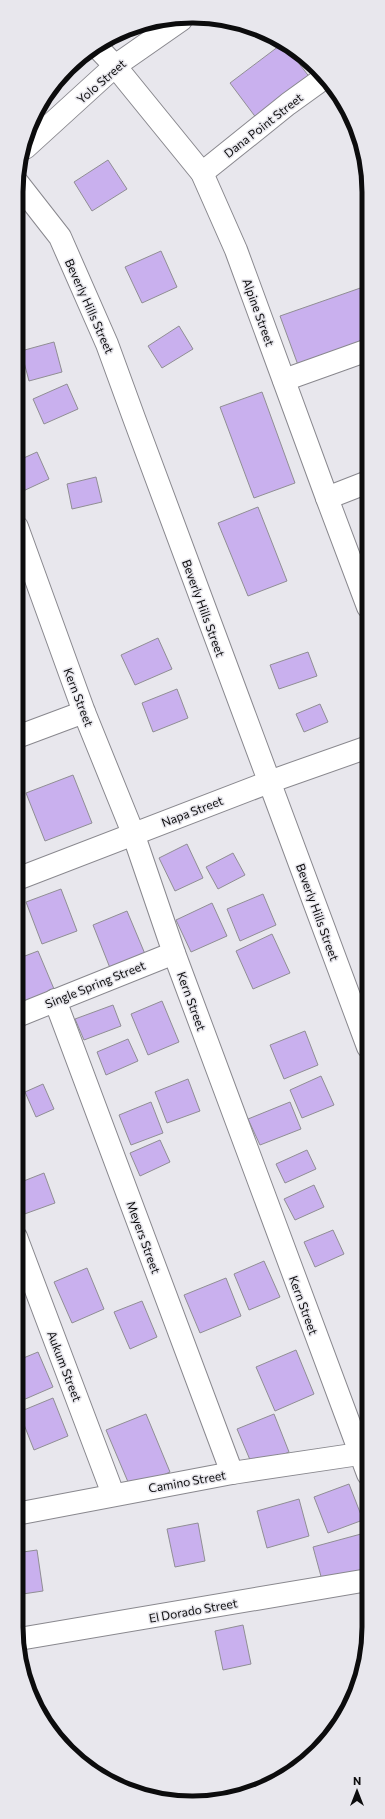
<svg xmlns="http://www.w3.org/2000/svg" width="385" height="1819" viewBox="0 0 385 1819" font-family="Commissioner,sans-serif">
	<style>
		.building { fill: #c9b0ee; stroke: #908e94 }
		.lines { fill: none; stroke-linecap: round; stroke-linejoin: round }
		.minor-casing { stroke: #89888e; stroke-width: 24 }
		.minor { stroke: #fff; stroke-width: 22 }
		.labels { text-anchor: middle; dominant-baseline: central; stroke-width: 3; stroke-linejoin: round; paint-order: stroke }
		.street-label { font-size: 12px; fill: #0c0c0d; stroke: #e8e7ed }
		.rim { fill: none; stroke: #0c0c0d; stroke-width: 5 }
	</style>
	<rect width="100%" height="100%" fill="#e8e7ed"/>
	<g class="building">
		<polygon points="283,43 311,79 257,119 230,83"/>
		<polygon points="108,160 127,189 92,211 74,182"/>
		<polygon points="161,251 177,287 142,303 125,267"/>
		<polygon points="369,285 368,340 298,365 280,316"/>
		<polygon points="179,326 193,349 162,368 148,346"/>
		<polygon points="54,342 62,372 29,381 21,351"/>
		<polygon points="17,380 21,393 17,394"/>
		<polygon points="67,384 78,409 44,424 33,399"/>
		<polygon points="262,392 295,483 254,498 220,407"/>
		<polygon points="37,452 49,479 21,492 17,484 17,461"/>
		<polygon points="96,477 102,502 72,509 67,484"/>
		<polygon points="258,507 287,581 248,596 218,523"/>
		<polygon points="158,638 172,669 135,685 121,655"/>
		<polygon points="308,652 317,676 279,689 270,665"/>
		<polygon points="177,689 188,718 153,732 142,703"/>
		<polygon points="320,704 328,722 304,732 296,714"/>
		<polygon points="73,775 92,823 45,841 26,793"/>
		<polygon points="187,844 203,878 175,891 159,858"/>
		<polygon points="233,853 245,875 218,889 206,867"/>
		<polygon points="61,889 77,931 42,944 26,902"/>
		<polygon points="263,894 276,925 240,941 227,909"/>
		<polygon points="212,903 227,936 191,952 176,920"/>
		<polygon points="127,911 145,954 110,968 93,925"/>
		<polygon points="368,928 368,944 362,931"/>
		<polygon points="272,934 290,973 253,989 236,951"/>
		<polygon points="38,951 54,989 17,1005 17,959"/>
		<polygon points="162,1001 179,1042 148,1055 131,1014"/>
		<polygon points="113,1005 121,1026 84,1040 75,1019"/>
		<polygon points="305,1031 318,1065 284,1079 270,1045"/>
		<polygon points="128,1039 138,1061 106,1075 97,1052"/>
		<polygon points="321,1076 334,1105 302,1118 290,1090"/>
		<polygon points="188,1079 200,1111 167,1123 155,1092"/>
		<polygon points="43,1084 54,1109 36,1117 25,1092"/>
		<polygon points="151,1102 163,1133 131,1145 119,1115"/>
		<polygon points="290,1102 301,1129 260,1145 248,1119"/>
		<polygon points="160,1140 170,1162 140,1176 130,1153"/>
		<polygon points="307,1150 316,1169 285,1183 276,1164"/>
		<polygon points="44,1173 55,1203 19,1216 16,1209 16,1184"/>
		<polygon points="314,1185 324,1207 295,1220 284,1199"/>
		<polygon points="333,1230 344,1254 315,1267 304,1242"/>
		<polygon points="264,1261 280,1297 249,1310 234,1274"/>
		<polygon points="87,1268 104,1309 72,1323 54,1282"/>
		<polygon points="226,1278 241,1316 200,1333 184,1295"/>
		<polygon points="142,1301 157,1337 130,1349 114,1312"/>
		<polygon points="296,1350 314,1394 275,1411 256,1367"/>
		<polygon points="38,1352 53,1387 23,1400 16,1384 16,1361"/>
		<polygon points="53,1398 68,1436 34,1450 19,1412"/>
		<polygon points="146,1414 170,1472 131,1489 106,1430"/>
		<polygon points="274,1414 289,1452 253,1467 237,1429"/>
		<polygon points="349,1484 363,1520 328,1533 314,1497"/>
		<polygon points="299,1499 309,1536 267,1548 257,1511"/>
		<polygon points="198,1523 205,1561 175,1567 167,1529"/>
		<polygon points="361,1534 368,1558 368,1568 322,1580 313,1547"/>
		<polygon points="37,1550 43,1591 16,1595 16,1553"/>
		<polygon points="243,1625 251,1664 223,1670 215,1631"/>
	</g>
	<g class="lines">
		<g class="minor-casing">
			<g id="minor">
				<polyline points="97,47 115,66 202,173 236,250 327,498 368,607"/>
				<polyline points="25,148 115,66 181,20"/>
				<polyline points="202,173 288,104 324,78"/>
				<polyline points="17,182 60,237 107,344 134,418 368,1047"/>
				<polyline points="284,380 368,350"/>
				<polyline points="327,498 368,482"/>
				<polyline points="17,527 84,712 133,833 174,953 368,1474"/>
				<polyline points="17,737 84,712"/>
				<polyline points="17,879 269,782 368,747"/>
				<polyline points="55,1000 232,1473"/>
				<polyline points="17,1016 174,953"/>
				<polyline points="16,1237 113,1494"/>
				<polyline points="16,1514 232,1473 359,1454"/>
				<polyline points="19,1639 368,1580"/>
			</g>
		</g>
		<use href="#minor" class="minor"/>
	</g>
	<g class="labels">
		<g class="street-label">
			<text transform="translate(101 81) rotate(-41)">Yolo Street</text>
			<text transform="translate(263 125) rotate(-38)">Dana Point Street</text>
			<text transform="translate(90 306) rotate(66)">Beverly Hills Street</text>
			<text transform="translate(259 312) rotate(70)">Alpine Street</text>
			<text transform="translate(204 608) rotate(70)">Beverly Hills Street</text>
			<text transform="translate(79 697) rotate(69)">Kern Street</text>
			<text transform="translate(192 811) rotate(-21)">Napa Street</text>
			<text transform="translate(318 912) rotate(70)">Beverly Hills Street</text>
			<text transform="translate(95 984) rotate(-22)">Single Spring Street</text>
			<text transform="translate(192 1001) rotate(70)">Kern Street</text>
			<text transform="translate(144 1237) rotate(70)">Meyers Street</text>
			<text transform="translate(304 1305) rotate(70)">Kern Street</text>
			<text transform="translate(65 1366) rotate(69)">Aukum Street</text>
			<text transform="translate(187 1481) rotate(-10)">Camino Street</text>
			<text transform="translate(193 1610) rotate(-10)">El Dorado Street</text>
		</g>
	</g>
	<path d="M0 0H385V1819H0ZM192 23H193A169 169 0 0 1 362 192V1627A169 169 0 0 1 193 1796H192A169 169 0 0 1 23 1627V192A169 169 0 0 1 192 23Z" fill="#e8e7ed" fill-rule="evenodd"/>
	<path class="rim" d="M192 23H193A169 169 0 0 1 362 192V1627A169 169 0 0 1 193 1796H192A169 169 0 0 1 23 1627V192A169 169 0 0 1 192 23Z"/>
	<g transform="translate(357 1791)" stroke="#e8e7ed" stroke-width="3" paint-order="stroke">
	<path d="M0-3L7 15L0 10L-7 15Z" fill="#0c0c0d"/>
	<text y="-6" font-size="11" font-weight="bold" text-anchor="middle" fill="#0c0c0d">N</text>
	</g>
</svg>
